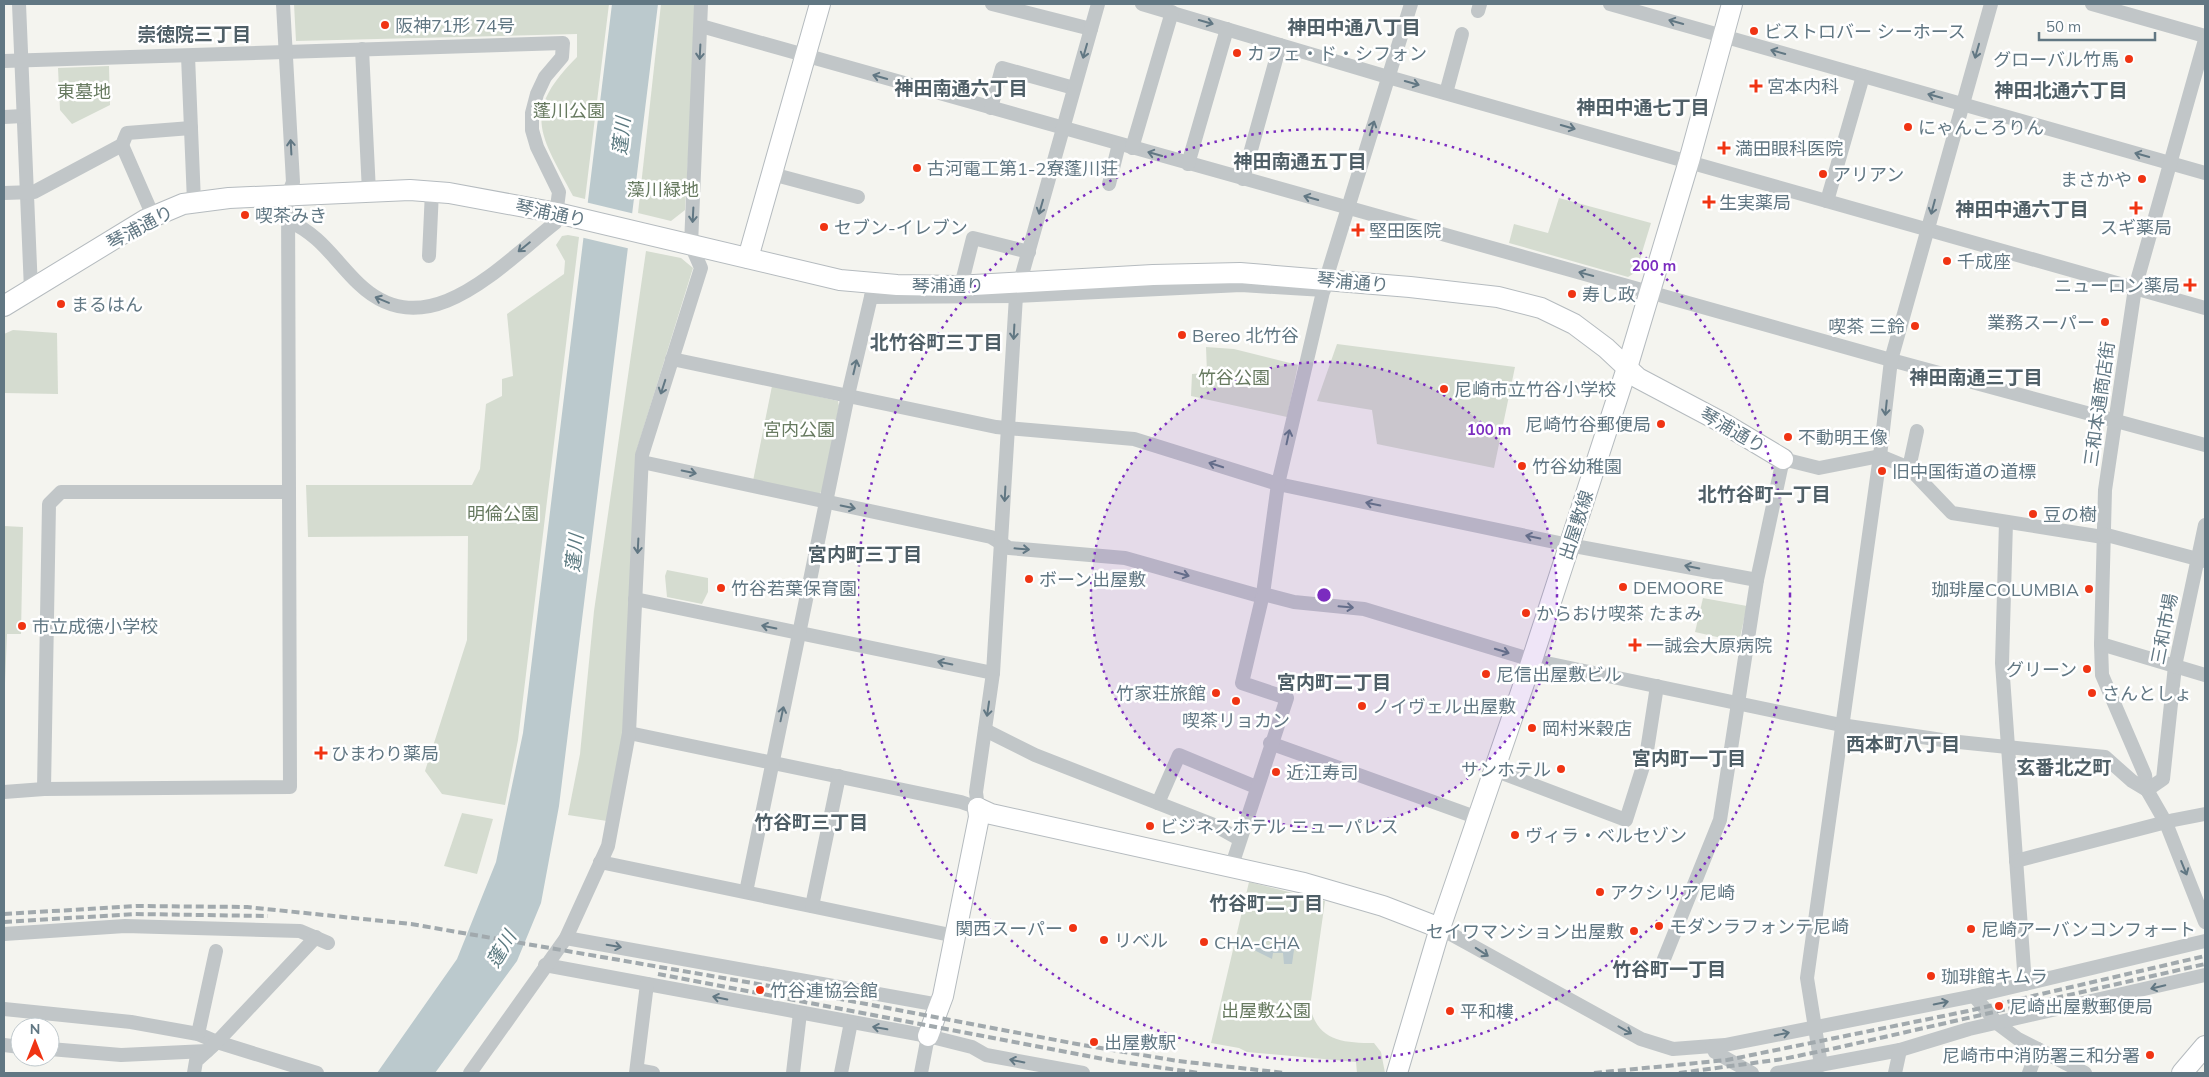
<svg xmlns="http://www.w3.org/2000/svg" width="2209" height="1077" viewBox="0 0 2209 1077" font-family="Mulish,'Noto Sans JP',sans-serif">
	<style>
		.green { fill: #d5dcd0 }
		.water { fill: #bbc9cd }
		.pier { fill: #f4f4ef }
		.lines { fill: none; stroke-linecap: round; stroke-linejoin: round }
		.secondary-casing { stroke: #b5bbbf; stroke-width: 22 }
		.street { stroke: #c1c6c8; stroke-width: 14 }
		.secondary { stroke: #fff; stroke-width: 20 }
		.rail { stroke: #a1a9ad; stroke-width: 4; stroke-dasharray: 8 4; stroke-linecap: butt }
		.oneway { stroke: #617783 }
		.ring { fill: none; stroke: #7b2cbf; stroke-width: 2.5; stroke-dasharray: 2.5 5 }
		.poi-dot { fill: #f03413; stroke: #fff; stroke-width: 2 }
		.labels { text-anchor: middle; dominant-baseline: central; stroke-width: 5; stroke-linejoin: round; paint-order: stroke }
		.poi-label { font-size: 18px; fill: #617783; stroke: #fff; text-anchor: start }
		.park-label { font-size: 18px; fill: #677a60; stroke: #fff }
		.street-label { font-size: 18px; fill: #617783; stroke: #fff }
		.neighbourhood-label { font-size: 19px; font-weight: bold; fill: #4f5f67; stroke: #fff }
		.water-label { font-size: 19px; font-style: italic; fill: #5c7a81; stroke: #fff }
		.centre { fill: #7b2cbf; stroke: #fff; stroke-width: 2.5 }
		.ring-label { font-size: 15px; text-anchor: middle; font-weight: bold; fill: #7b2cbf; stroke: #fff; stroke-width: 5; stroke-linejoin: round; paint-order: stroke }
	</style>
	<rect width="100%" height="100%" fill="#f4f4ef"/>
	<g class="green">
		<path d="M294 4H609L585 199 573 196C540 134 521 113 577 57V34L296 41Z"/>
		<polygon points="661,4 697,4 685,210 671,221 638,213"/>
		<polygon points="109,66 110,105 72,124 60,110 58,68"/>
		<polygon points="1559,198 1651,223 1636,272 1628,277 1509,243 1514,224 1548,233"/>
		<polygon points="568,235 579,237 518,740 505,805 442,794 425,771 467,640 468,536 308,537 306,485 472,485 480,469 486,404 502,396 502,379 513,376 507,314 564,274 565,261 556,245 562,236"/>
		<polygon points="646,251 681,258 693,268 636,452 623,731 607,821 568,815 580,754 594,611"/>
		<polygon points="13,330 57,333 58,394 4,393 4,334"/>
		<polygon points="1337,344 1515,367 1494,468 1377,444 1372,410 1317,401"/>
		<polygon points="1206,347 1234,349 1298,365 1287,417 1191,396 1192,374 1207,373"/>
		<polygon points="772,386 838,401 839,406 822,491 819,494 753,481"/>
		<polygon points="4,526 23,527 21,634 7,634 5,683"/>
		<polygon points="667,570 708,578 708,592 702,604 667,597 665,576"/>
		<polygon points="1703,598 1747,606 1739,642 1695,632"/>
		<polygon points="462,813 493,819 477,874 444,866"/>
		<path d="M1249 882 1325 901 1310 1007C1318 1041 1343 1043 1374 1043L1381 1052 1385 1073H1357L1356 1062 1247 1052 1239 1048 1211 1043Z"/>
	</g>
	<g class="water">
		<polygon points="612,4 658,4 559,806 541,903 517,961 435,1073 377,1073 457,959 496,862 523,733"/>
		<polygon points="1289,936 1295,943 1292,964 1284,964 1283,953 1273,953 1272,959 1254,950 1257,944 1269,948"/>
	</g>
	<polygon class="pier" points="585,202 635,214 631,249 580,237"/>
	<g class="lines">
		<g class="secondary-casing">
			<g id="secondary">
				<polyline points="748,258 820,4"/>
				<polyline points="4,306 145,220 183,204 229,198 410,190 449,193 557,213 840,280 897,285 956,286 1153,275 1240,273 1410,287 1498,297 1541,308 1574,324 1606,348 1638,378 1723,423 1783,459"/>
				<polyline points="978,808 991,814 1304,883 1383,906 1440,928"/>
				<polyline points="928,1036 943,996 979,817 978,808"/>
				<polyline points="1397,1073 1440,928 1532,660 1627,368 1689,161 1732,4"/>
				<polyline points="2182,1073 2205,1046"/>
			</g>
		</g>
		<g class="street">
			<polyline points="19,4 31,290"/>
			<polyline points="992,4 1091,29"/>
			<polyline points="1142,4 1388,77 2205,308"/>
			<polyline points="1610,4 2205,173"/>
			<polyline points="2092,4 2205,36"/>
			<polyline points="1478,11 1480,4"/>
			<polyline points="701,26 1891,360 2205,445"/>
			<polyline points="2205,40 2135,288 2105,490 2101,644 2102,675 2145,775 2147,790 2166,823 2205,922"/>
			<polyline points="362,49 369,192"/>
			<polyline points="188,56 194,202"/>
			<path d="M4 61 563 43 562 57 545 77 537 94 532 113V130L537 147 559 192 555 223C501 265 427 349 359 284 335 261 320 234 288 221"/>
			<polyline points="1446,93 1462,34"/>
			<polyline points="991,108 1002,68 1074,88"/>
			<polyline points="4,117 23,116"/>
			<polyline points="122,145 153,216"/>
			<polyline points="1132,148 1172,12"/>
			<polyline points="1188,164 1227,29"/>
			<polyline points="772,174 858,197"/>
			<polyline points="1243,179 1280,45"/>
			<polyline points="1109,184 1119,144"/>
			<polyline points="4,193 34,192 122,145 127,133 191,128"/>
			<polyline points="1827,201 1863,76"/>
			<polyline points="429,256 432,191"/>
			<polyline points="961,286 973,238 1029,252"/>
			<polyline points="871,297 1016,296 1241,285 1324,290"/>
			<polyline points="672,359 996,427 1134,439 1278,484 1569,545 1757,580"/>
			<polyline points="1880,456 1909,468 1952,513 2103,537"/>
			<polyline points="642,462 991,537 1009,548 1125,558 1263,597"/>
			<polyline points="1909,468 1917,431"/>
			<polyline points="2006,522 2002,663 2025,984"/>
			<polyline points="2103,534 2205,561"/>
			<polyline points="1263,594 1294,602 1364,609 1532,660 1841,725 1949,741 2105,757 2132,781 2147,790 2163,779 2175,666 2205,525"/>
			<polyline points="635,599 993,673"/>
			<polyline points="2101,644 2205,675"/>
			<polyline points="985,730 1035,755 1214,825 1239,839"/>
			<polyline points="629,733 961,802 978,808 976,792 993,673 1016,296 1098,4"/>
			<polyline points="1270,743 1478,818"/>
			<polyline points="1494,770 1626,820 1646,757 1657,686"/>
			<polyline points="44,789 49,504 61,492 289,492"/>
			<polyline points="4,792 44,789 290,787 288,195 293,182 283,4"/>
			<polyline points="1158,803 1179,755 1256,787"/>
			<polyline points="2016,861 2174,820 2205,814"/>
			<polyline points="600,862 955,936"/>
			<polyline points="1231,868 1287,698 1242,683 1263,594 1278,484 1326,279 1411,4"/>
			<polyline points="746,892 848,395 874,284"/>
			<polyline points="812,906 839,776"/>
			<polyline points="1440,928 1641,1039 1673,1049 1725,1045 1974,996 2205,941"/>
			<polyline points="4,934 125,926 300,931 328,943"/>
			<polyline points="566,938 939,1005"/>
			<polyline points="1664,959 1720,820 1757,580 1783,459 1819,468 1880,456"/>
			<polyline points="545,965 928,1036 972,1047 986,1055 1083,1073"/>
			<polyline points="1974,996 1998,1024 2018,1039 2085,1073"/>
			<polyline points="4,1009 131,1022 198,1034 217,1042 317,1073"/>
			<polyline points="198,1034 216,951"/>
			<polyline points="4,1045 20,1047"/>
			<polyline points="1712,1046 1715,1052 1752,1073"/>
			<polyline points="50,1049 121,1055 207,1051"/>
			<polyline points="1821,1065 1807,978 1880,456 1891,360 1991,4"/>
			<polyline points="637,1070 653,1073"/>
			<polyline points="194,1073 196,1061 217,1042 316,937"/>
			<polyline points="470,1073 566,938 608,846 629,733 642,455 701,268 691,245 701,4"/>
			<polyline points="636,1073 647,984"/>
			<polyline points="793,1073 800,1013"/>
			<polyline points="841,1073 851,1022"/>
			<polyline points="921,1073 928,1036"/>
			<polyline points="1777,1073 1900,1050 1969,1029 2205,975"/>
			<polyline points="1895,1073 1900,1050"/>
			<polyline points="2029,1073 2038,1049"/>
		</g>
		<use href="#secondary" class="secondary"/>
		<g class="rail">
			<polyline points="4,914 137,906 247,907 411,924 787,989 1077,1044 1178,1061 1285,1073"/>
			<polyline points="4,922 135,914 268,916"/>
			<polyline points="658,974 1114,1061 1199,1073"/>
			<polyline points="1594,1073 1727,1060 1968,1011 2205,956"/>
			<polyline points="1679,1073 1783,1059 1836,1048 2205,964"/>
		</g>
	</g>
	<defs><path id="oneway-shaft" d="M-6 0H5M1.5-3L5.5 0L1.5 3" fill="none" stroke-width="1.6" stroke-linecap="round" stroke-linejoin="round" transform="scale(1.25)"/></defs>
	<g class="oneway">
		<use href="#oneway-shaft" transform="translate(1206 22) rotate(16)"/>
		<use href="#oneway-shaft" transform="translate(1676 22) rotate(-164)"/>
		<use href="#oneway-shaft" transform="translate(1085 51) rotate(106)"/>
		<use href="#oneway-shaft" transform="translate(1977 51) rotate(106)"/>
		<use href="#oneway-shaft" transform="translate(700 52) rotate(93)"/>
		<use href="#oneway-shaft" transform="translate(1778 52) rotate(-164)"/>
		<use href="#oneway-shaft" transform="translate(880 77) rotate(-164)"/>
		<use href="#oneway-shaft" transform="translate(1412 83) rotate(16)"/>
		<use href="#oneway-shaft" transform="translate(1935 96) rotate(-164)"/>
		<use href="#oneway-shaft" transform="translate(1568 127) rotate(16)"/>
		<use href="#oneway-shaft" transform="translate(1372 128) rotate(-72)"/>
		<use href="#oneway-shaft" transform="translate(291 147) rotate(-93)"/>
		<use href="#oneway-shaft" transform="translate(1155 154) rotate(-164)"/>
		<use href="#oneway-shaft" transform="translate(2142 155) rotate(-164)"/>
		<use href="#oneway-shaft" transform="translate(1311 198) rotate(-164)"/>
		<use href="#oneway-shaft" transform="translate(1041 207) rotate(106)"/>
		<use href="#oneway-shaft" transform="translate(1933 207) rotate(105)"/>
		<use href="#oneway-shaft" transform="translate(693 215) rotate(93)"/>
		<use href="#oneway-shaft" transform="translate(524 247) rotate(141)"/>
		<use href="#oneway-shaft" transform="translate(1586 274) rotate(-165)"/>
		<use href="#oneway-shaft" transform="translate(382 300) rotate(-157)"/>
		<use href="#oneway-shaft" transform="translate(1014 332) rotate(93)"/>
		<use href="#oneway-shaft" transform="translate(855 367) rotate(-77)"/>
		<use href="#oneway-shaft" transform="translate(663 387) rotate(108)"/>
		<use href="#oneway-shaft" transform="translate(1886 408) rotate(96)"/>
		<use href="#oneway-shaft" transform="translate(1288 437) rotate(-78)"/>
		<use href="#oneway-shaft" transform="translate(1216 465) rotate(-162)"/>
		<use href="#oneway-shaft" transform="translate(689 472) rotate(12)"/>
		<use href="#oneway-shaft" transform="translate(1005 494) rotate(93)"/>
		<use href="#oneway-shaft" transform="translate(1373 504) rotate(-168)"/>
		<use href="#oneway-shaft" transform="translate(848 507) rotate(12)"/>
		<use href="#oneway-shaft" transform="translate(1533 537) rotate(-168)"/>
		<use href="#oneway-shaft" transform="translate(638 546) rotate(93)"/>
		<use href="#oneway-shaft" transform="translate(1022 549) rotate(5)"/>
		<use href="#oneway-shaft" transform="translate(1692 567) rotate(-169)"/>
		<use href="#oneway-shaft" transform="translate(1182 574) rotate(16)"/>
		<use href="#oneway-shaft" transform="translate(1346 607) rotate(5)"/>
		<use href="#oneway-shaft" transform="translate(769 627) rotate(-168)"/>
		<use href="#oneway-shaft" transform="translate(1502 651) rotate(17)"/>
		<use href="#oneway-shaft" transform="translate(945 663) rotate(-168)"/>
		<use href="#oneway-shaft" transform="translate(988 709) rotate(98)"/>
		<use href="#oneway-shaft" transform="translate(782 714) rotate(-78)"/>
		<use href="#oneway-shaft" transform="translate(2184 868) rotate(68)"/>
		<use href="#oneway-shaft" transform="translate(614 946) rotate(10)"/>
		<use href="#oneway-shaft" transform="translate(1482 952) rotate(33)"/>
		<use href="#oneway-shaft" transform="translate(2158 987) rotate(167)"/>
		<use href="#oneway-shaft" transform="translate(720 998) rotate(-169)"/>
		<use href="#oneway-shaft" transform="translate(1941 1003) rotate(-11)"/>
		<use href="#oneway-shaft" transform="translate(880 1028) rotate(-170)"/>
		<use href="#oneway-shaft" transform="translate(1625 1030) rotate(29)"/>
		<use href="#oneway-shaft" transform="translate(1782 1034) rotate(-11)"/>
		<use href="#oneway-shaft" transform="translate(1017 1061) rotate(-169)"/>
	</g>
	<circle cx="1324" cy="595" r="233" fill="#7b2cbf" fill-opacity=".12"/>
	<g class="ring">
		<circle cx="1324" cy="595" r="233"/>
		<circle cx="1324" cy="595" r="466"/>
	</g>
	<g class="poi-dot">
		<circle cx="385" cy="25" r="5"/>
		<circle cx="1754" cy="31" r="5"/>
		<circle cx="1237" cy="53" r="5"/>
		<circle cx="2129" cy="59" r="5"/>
		<path d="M1753.5 78.5h5v5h5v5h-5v5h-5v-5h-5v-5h5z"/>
		<circle cx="1908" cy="127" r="5"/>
		<path d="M1721.5 140.5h5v5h5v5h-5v5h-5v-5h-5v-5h5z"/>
		<circle cx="917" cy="168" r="5"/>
		<circle cx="1823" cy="174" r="5"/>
		<circle cx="2142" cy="179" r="5"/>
		<path d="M1706.5 194.5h5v5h5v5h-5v5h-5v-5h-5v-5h5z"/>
		<path d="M2133.5 200.5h5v5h5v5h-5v5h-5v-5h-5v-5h5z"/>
		<circle cx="245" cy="215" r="5"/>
		<circle cx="824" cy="227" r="5"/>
		<path d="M1355.5 222.5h5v5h5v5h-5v5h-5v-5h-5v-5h5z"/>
		<circle cx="1947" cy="261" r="5"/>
		<path d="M2187.5 277.5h5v5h5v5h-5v5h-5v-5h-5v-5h5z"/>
		<circle cx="1572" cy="294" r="5"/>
		<circle cx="61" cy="304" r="5"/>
		<circle cx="2105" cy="322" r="5"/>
		<circle cx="1915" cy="326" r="5"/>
		<circle cx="1182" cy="335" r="5"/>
		<circle cx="1444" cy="389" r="5"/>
		<circle cx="1661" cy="424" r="5"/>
		<circle cx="1788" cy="437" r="5"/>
		<circle cx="1522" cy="466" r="5"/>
		<circle cx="1882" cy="471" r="5"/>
		<circle cx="2033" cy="514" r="5"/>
		<circle cx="1029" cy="579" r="5"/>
		<circle cx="1623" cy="587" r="5"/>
		<circle cx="721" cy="588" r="5"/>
		<circle cx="2089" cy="589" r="5"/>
		<circle cx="1526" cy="613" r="5"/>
		<circle cx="22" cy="626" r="5"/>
		<path d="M1632.5 637.5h5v5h5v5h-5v5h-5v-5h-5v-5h5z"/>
		<circle cx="2087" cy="669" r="5"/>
		<circle cx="1486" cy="674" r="5"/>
		<circle cx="1216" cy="693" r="5"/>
		<circle cx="2092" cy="693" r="5"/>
		<circle cx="1236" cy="701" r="5"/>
		<circle cx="1362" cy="706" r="5"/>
		<circle cx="1532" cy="728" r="5"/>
		<path d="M318.5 745.5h5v5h5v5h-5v5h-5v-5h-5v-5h5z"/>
		<circle cx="1561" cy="769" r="5"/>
		<circle cx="1276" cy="772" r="5"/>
		<circle cx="1150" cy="826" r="5"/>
		<circle cx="1515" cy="835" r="5"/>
		<circle cx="1600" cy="892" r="5"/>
		<circle cx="1659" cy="926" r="5"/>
		<circle cx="1073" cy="928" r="5"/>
		<circle cx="1971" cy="929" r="5"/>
		<circle cx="1634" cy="931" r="5"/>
		<circle cx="1104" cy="940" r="5"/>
		<circle cx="1204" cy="942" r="5"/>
		<circle cx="1931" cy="976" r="5"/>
		<circle cx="760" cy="990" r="5"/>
		<circle cx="1999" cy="1006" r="5"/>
		<circle cx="1450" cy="1011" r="5"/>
		<circle cx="1094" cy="1042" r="5"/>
		<circle cx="2150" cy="1055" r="5"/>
	</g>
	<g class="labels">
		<g class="poi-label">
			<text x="395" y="25">阪神71形 74号</text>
			<text x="1764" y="31">ビストロバー シーホース</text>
			<text x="1247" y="53">カフェ・ド・シフォン</text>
			<text x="2119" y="59" text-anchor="end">グローバル竹馬</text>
			<text x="1767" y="86">宮本内科</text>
			<text x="1918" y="127">にゃんころりん</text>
			<text x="1735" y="148">満田眼科医院</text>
			<text x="927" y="168">古河電工第1-2寮蓬川荘</text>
			<text x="1833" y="174">アリアン</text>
			<text x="2132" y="179" text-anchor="end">まさかや</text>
			<text x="1719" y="202">生実薬局</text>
			<text x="255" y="215">喫茶みき</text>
			<text x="834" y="227">セブン-イレブン</text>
			<text x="2136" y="227" text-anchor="middle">スギ薬局</text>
			<text x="1369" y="230">堅田医院</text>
			<text x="1957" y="261">千成座</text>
			<text x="2180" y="285" text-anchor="end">ニューロン薬局</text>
			<text x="1582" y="294">寿し政</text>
			<text x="71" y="304">まるはん</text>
			<text x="2095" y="322" text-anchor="end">業務スーパー</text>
			<text x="1905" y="326" text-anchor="end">喫茶 三鈴</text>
			<text x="1192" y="335">Bereo 北竹谷</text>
			<text x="1454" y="389">尼崎市立竹谷小学校</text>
			<text x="1651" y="424" text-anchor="end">尼崎竹谷郵便局</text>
			<text x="1798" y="437">不動明王像</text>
			<text x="1532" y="466">竹谷幼稚園</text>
			<text x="1892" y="471">旧中国街道の道標</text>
			<text x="2043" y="514">豆の樹</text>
			<text x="1039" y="579">ボーン出屋敷</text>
			<text x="1633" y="587">DEMOORE</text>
			<text x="731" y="588">竹谷若葉保育園</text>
			<text x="2079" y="589" text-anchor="end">珈琲屋COLUMBIA</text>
			<text x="1536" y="613">からおけ喫茶 たまみ</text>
			<text x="32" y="626">市立成徳小学校</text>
			<text x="1646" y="645">一誠会大原病院</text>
			<text x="2077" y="669" text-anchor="end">グリーン</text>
			<text x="1496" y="674">尼信出屋敷ビル</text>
			<text x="1206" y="693" text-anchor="end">竹家荘旅館</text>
			<text x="2102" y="693">さんとしょ</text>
			<text x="1372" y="706">ノイヴェル出屋敷</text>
			<text x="1236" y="720" text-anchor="middle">喫茶リョカン</text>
			<text x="1542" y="728">岡村米穀店</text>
			<text x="331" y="753">ひまわり薬局</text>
			<text x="1551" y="769" text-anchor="end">サンホテル</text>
			<text x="1286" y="772">近江寿司</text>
			<text x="1160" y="826">ビジネスホテル ニューパレス</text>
			<text x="1525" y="835">ヴィラ・ベルセゾン</text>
			<text x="1610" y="892">アクシリア尼崎</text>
			<text x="1669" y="926">モダンラフォンテ尼崎</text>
			<text x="1063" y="928" text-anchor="end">関西スーパー</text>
			<text x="1981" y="929">尼崎アーバンコンフォート</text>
			<text x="1624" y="931" text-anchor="end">セイワマンション出屋敷</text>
			<text x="1114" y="940">リベル</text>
			<text x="1214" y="942">CHA-CHA</text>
			<text x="1941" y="976">珈琲館キムラ</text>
			<text x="770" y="990">竹谷連協会館</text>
			<text x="2009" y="1006">尼崎出屋敷郵便局</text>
			<text x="1460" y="1011">平和樓</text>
			<text x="1104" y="1042">出屋敷駅</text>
			<text x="2140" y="1055" text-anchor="end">尼崎市中消防署三和分署</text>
		</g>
		<g class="park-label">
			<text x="84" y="91">東墓地</text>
			<text x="569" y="110">蓬川公園</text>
			<text x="663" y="189">藻川緑地</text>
			<text x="1234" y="377">竹谷公園</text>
			<text x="799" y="429">宮内公園</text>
			<text x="503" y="513">明倫公園</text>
			<text x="1266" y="1010">出屋敷公園</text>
		</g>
		<g class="street-label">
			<text transform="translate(551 213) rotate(12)">琴浦通り</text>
			<text transform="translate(140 227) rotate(-28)">琴浦通り</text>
			<text transform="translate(1353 282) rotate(5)">琴浦通り</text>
			<text x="948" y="285">琴浦通り</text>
			<text transform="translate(2099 404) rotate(-82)">三和本通商店街</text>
			<text transform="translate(1733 430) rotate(30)">琴浦通り</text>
			<text transform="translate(1576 525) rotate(-72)">出屋敷線</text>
			<text transform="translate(2164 629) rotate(-79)">三和市場</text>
		</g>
		<g class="neighbourhood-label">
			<text x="1354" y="27">神田中通八丁目</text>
			<text x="194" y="34">崇徳院三丁目</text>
			<text x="961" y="88">神田南通六丁目</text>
			<text x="2061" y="90">神田北通六丁目</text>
			<text x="1643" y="107">神田中通七丁目</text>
			<text x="1300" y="161">神田南通五丁目</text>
			<text x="2022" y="209">神田中通六丁目</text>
			<text x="936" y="342">北竹谷町三丁目</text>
			<text x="1976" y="377">神田南通三丁目</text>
			<text x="1764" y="494">北竹谷町一丁目</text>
			<text x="865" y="554">宮内町三丁目</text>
			<text x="1334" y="682">宮内町二丁目</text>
			<text x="1903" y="744">西本町八丁目</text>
			<text x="1689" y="758">宮内町一丁目</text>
			<text x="2064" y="767">玄番北之町</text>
			<text x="811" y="822">竹谷町三丁目</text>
			<text x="1266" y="903">竹谷町二丁目</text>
			<text x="1669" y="969">竹谷町一丁目</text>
		</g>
		<g class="water-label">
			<text transform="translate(621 136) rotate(-84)">蓬川</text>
			<text transform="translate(574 553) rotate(-84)">蓬川</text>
			<text transform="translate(501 949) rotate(-59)">蓬川</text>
		</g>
	</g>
	<circle cx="1324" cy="595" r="8" class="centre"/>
	<g class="ring-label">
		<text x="1654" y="271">200 m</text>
		<text x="1489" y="435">100 m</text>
	</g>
	<rect width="2209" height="1077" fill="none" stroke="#617783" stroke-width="10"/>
	<g transform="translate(35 1042)"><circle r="24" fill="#ffffff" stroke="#c0c9cd"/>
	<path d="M0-4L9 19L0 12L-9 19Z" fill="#f03413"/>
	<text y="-8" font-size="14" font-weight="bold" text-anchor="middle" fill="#617783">N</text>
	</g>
	<path d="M2039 32v8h116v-8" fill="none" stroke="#617783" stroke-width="2.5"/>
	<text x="2046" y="32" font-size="15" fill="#617783" stroke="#ffffff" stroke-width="4" paint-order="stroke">50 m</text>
</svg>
